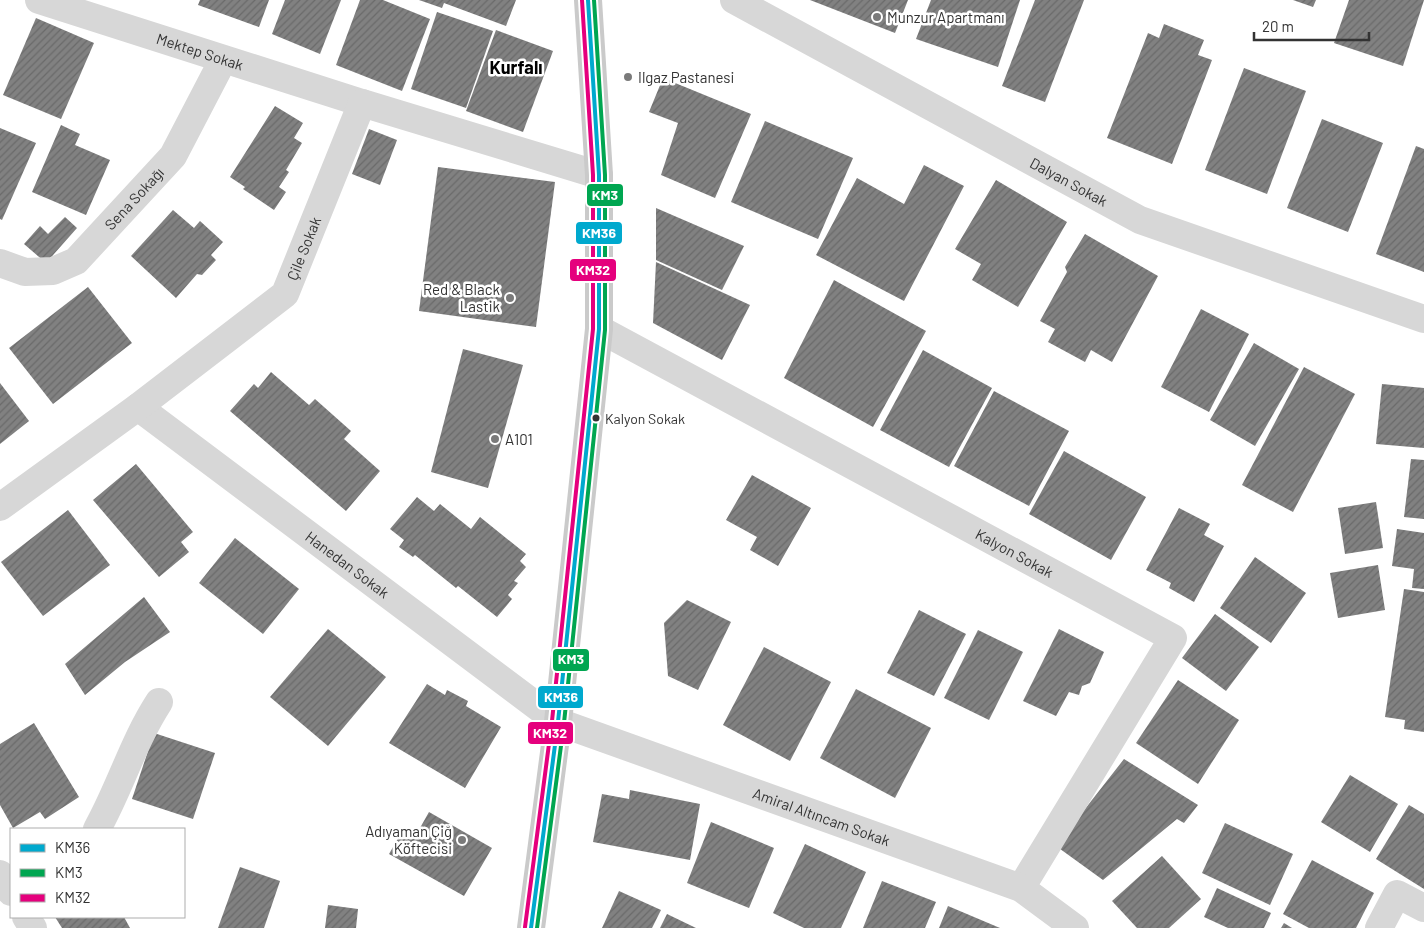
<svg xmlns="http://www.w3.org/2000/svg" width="1424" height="928" viewBox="0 0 1424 928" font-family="Barlow,sans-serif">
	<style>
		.building { fill: url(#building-hatch) }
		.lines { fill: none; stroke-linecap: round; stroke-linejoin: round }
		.minor { stroke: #d7d7d7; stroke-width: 28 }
		.major { stroke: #cacaca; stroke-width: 28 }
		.bus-1-casing { stroke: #fff; stroke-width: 8 }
		.bus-2-casing { stroke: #fff; stroke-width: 8 }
		.bus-3-casing { stroke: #fff; stroke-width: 8 }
		.bus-1 { stroke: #00a9ce; stroke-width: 4 }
		.bus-2 { stroke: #00a651; stroke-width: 4 }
		.bus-3 { stroke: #e5007d; stroke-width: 4 }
		.poi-dot { fill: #7a7a7a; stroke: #fff; stroke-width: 2 }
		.bus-dot { fill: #333; stroke: #fff; stroke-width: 2 }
		.labels { text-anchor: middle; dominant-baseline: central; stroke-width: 5; stroke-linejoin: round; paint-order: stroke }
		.bus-label { font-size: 14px; fill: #333; stroke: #fff; text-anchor: start }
		.poi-label { font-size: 15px; fill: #333; stroke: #fff; text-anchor: start }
		.street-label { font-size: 15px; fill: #333; stroke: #fff }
		.quarter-label { font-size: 18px; font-weight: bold; fill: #000; stroke: #fff }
		.line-badge { stroke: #fff; stroke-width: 2 }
		.badge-label { font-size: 14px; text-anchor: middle; font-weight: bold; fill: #fff }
	</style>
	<defs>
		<pattern id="building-hatch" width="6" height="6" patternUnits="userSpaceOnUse" patternTransform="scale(1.25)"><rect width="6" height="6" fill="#818181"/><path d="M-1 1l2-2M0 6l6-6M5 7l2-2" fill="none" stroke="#6a6a6a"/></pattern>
	</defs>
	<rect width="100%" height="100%" fill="#fff"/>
	<g class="building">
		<polygon points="200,0 269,0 259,27 198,5"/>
		<polygon points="285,0 341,0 320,54 272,34"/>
		<polygon points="360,0 383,0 430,19 402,91 336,65"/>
		<polygon points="419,0 516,0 506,26 444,3 442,8"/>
		<polygon points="810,0 908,0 895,33"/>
		<polygon points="931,0 1020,0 998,67 916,39"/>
		<polygon points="1035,0 1084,0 1045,102 1002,86"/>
		<polygon points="1293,0 1316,0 1313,7"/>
		<polygon points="1349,0 1424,0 1403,66 1334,43"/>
		<polygon points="437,12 493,31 466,108 411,89"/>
		<polygon points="36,18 94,43 61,119 3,95"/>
		<polygon points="1164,24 1204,40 1198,55 1212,60 1172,164 1107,138 1148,33 1159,38"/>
		<polygon points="496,30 553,51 523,132 466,111"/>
		<polygon points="1244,68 1306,91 1267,194 1205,170"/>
		<polygon points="663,78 751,114 715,198 661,175 678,123 649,112"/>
		<polygon points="275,106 303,123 294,138 302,143 286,170 289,172 279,187 286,192 274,210 243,189 245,187 230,177"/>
		<polygon points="1322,119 1383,143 1348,232 1287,208"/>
		<polygon points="765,121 853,158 818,239 731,202"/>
		<polygon points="61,125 80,134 75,145 110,160 86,215 32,192"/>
		<polygon points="0,128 36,143 2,220 0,219"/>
		<polygon points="369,129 397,140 380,185 352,174"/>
		<polygon points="1416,146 1424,149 1424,272 1376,254"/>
		<polygon points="924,165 964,186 904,301 816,255 857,178 904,204"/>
		<polygon points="438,167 555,182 536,327 419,311"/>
		<polygon points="996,180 1067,222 1018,307 972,280 981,264 955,249"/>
		<polygon points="656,208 744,246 722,290 656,260"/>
		<polygon points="173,210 194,228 200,221 223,242 211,255 216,260 202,275 197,274 176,298 131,256"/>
		<polygon points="65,217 77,228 46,263 24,244 40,226 48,234"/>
		<polygon points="1085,234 1158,276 1112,362 1091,350 1085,362 1048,342 1055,329 1040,321 1067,272 1065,267"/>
		<polygon points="656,262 750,305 722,360 653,323"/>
		<polygon points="834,280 926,331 873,427 784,378"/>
		<polygon points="88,287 132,343 53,404 9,348"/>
		<polygon points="1201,309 1249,334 1209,412 1161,387"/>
		<polygon points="1254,343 1299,369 1255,446 1210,420"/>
		<polygon points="463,349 523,365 488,488 431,472"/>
		<polygon points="923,350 992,388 949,467 880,430"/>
		<polygon points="1304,367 1355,394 1293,512 1242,485"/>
		<polygon points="271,372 309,405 315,399 351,431 344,439 380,471 346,511 230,411 254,384 258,388"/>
		<polygon points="0,383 29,421 0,444"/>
		<polygon points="1382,384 1424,388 1424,448 1376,444"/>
		<polygon points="994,391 1069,431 1029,506 954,466"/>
		<polygon points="1064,451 1146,497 1111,560 1029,514"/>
		<polygon points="1411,459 1424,460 1424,519 1404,517"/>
		<polygon points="136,464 193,532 181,542 189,552 159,577 93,500"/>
		<polygon points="752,475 811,508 778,566 750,550 757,537 726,520"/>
		<polygon points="417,497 434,511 440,504 471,529 480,517 526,554 520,561 526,567 514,581 518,583 508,595 512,599 497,617 458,586 456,588 415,555 413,557 399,547 404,540 390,529"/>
		<polygon points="1376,502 1383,548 1345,554 1338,508"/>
		<polygon points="1179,508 1210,524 1204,535 1224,546 1194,602 1169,588 1171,583 1146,570"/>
		<polygon points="68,510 110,565 43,616 1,562"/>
		<polygon points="1397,529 1424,533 1424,589 1412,588 1414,569 1392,566"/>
		<polygon points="235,538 299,589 263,634 199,583"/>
		<polygon points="1255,557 1306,593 1271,643 1220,608"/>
		<polygon points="1378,565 1385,610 1338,618 1330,573"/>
		<polygon points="1404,589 1424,592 1424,732 1404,729 1405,720 1385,717"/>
		<polygon points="144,597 170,632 125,662 85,695 65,664"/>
		<polygon points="687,600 731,622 698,690 668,676 664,623"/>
		<polygon points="919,610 966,634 934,696 887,673"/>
		<polygon points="1215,614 1259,647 1226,691 1182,658"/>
		<polygon points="328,629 386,677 328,746 270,697"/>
		<polygon points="1059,629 1104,652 1090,683 1082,686 1079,695 1069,692 1056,716 1023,701"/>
		<polygon points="978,630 1023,652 989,720 944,698"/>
		<polygon points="764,647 831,682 790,761 723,725"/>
		<polygon points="1178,680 1239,720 1198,784 1136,743"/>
		<polygon points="427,684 445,695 447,690 468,701 466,706 501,727 465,788 389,743"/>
		<polygon points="856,689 931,728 895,798 820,758"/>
		<polygon points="34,723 79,797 45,819 40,812 13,828 0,805 0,744"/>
		<polygon points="154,733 215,753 193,819 132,799"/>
		<polygon points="1124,759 1198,805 1184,823 1177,819 1103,880 1056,846"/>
		<polygon points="1350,775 1398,804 1370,852 1321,822"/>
		<polygon points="630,790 700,804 690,860 593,842 602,794 629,799"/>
		<polygon points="1409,805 1424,814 1424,889 1376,859"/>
		<polygon points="429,812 492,848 464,896 389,854 404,828 416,835"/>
		<polygon points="711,822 774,848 749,908 687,883"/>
		<polygon points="1225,823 1293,854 1270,905 1202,873"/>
		<polygon points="805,844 866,872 841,928 804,928 773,913"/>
		<polygon points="1162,856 1201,899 1169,928 1137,928 1112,901"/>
		<polygon points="1312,860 1374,893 1356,928 1309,928 1283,914"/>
		<polygon points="240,867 280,881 264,928 218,928"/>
		<polygon points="882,881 936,902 925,928 863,928"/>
		<polygon points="1217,888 1271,913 1264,928 1228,928 1204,917"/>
		<polygon points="619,891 661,910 652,928 602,928"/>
		<polygon points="328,905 358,909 356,928 325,928"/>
		<polygon points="948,906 1000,928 939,928"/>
		<polygon points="667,914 696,928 660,928"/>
		<polygon points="55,917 124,917 130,928 62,928"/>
		<polygon points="1284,923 1292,928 1281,928"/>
	</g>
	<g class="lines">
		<g class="minor">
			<path id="s1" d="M39 0 362 103"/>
			<path id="s2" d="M734 0 1140 220 1424 319"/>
			<path id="s3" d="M0 263 25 272 53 271 76 261 173 156 223 60"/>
			<path id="s4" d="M599 329 1173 638 1021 888"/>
			<path id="s5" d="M138 407 558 722 1021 888 1075 928"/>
			<path id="s6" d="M0 507 138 407 285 294 362 103 599 175"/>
			<path d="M97 829C120 788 133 742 159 702"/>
			<polyline points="0,874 11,892"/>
			<polyline points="26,917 33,928"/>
			<polyline points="1379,928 1397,894 1424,908"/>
		</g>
		<polyline class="major" points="531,928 558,722 599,329 599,175 588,0"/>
		<g class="bus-1-casing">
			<polyline id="bus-1" points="531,928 558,722 599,329 599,175 588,0"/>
		</g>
		<g class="bus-2-casing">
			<polyline id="bus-2" points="537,928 564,723 605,330 605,175 594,0"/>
		</g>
		<g class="bus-3-casing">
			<polyline id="bus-3" points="525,927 552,721 593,329 593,175 582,0"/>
		</g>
		<use href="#bus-1" class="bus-1"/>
		<use href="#bus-2" class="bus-2"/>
		<use href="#bus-3" class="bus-3"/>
	</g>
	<g class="poi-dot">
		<circle cx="877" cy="17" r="5"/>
		<circle cx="628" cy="77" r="5"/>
		<circle cx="510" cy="298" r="5"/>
		<circle cx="495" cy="439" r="5"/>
		<circle cx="462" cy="840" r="5"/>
	</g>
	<circle class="bus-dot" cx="596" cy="418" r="4.5"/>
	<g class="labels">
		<g class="bus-label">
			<text x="605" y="418">Kalyon Sokak</text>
		</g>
		<g class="poi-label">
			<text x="887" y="17">Munzur Apartmanı</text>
			<text x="638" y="77">Ilgaz Pastanesi</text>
			<text x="500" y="289" text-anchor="end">Red &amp; Black<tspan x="500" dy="17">Lastik</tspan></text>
			<text x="505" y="439">A101</text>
			<text x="452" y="831" text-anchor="end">Adıyaman Çiğ<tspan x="452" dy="17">Köftecisi</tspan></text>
		</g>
		<g class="street-label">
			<text stroke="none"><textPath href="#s1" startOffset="169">Mektep Sokak</textPath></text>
			<text stroke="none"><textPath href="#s2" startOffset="381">Dalyan Sokak</textPath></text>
			<text stroke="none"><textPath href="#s3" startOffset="165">Sena Sokağı</textPath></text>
			<text stroke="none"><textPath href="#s6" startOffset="405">Çile Sokak</textPath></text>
			<text stroke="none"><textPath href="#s4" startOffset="472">Kalyon Sokak</textPath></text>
			<text stroke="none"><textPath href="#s5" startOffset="262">Hanedan Sokak</textPath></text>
			<text stroke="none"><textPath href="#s5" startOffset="805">Amiral Altıncam Sokak</textPath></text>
		</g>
		<g class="quarter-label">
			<text x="516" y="67">Kurfalı</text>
		</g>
	</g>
	<g class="line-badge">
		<rect x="586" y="183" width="38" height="24" rx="5" fill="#00a651"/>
		<rect x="575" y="221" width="48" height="24" rx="5" fill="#00a9ce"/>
		<rect x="569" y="258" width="48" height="24" rx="5" fill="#e5007d"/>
		<rect x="552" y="648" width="38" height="24" rx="5" fill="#00a651"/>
		<rect x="537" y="685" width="47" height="24" rx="5" fill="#00a9ce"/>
		<rect x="527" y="721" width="47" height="24" rx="5" fill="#e5007d"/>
	</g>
	<g class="badge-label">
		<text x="605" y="200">KM3</text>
		<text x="599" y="238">KM36</text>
		<text x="593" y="275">KM32</text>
		<text x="571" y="664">KM3</text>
		<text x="561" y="702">KM36</text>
		<text x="550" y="738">KM32</text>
	</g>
	<rect x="10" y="828" width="175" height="90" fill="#ffffff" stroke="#adadad"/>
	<rect x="20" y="844" width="25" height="8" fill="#00a9ce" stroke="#adadad"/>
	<text x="55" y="853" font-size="15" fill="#333333">KM36</text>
	<rect x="20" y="869" width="25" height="8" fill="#00a651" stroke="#adadad"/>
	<text x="55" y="878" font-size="15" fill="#333333">KM3</text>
	<rect x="20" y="894" width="25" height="8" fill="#e5007d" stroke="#adadad"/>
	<text x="55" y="903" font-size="15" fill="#333333">KM32</text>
	<path d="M1254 32v8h115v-8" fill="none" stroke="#333333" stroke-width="2.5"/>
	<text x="1262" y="32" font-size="15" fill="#333333" stroke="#ffffff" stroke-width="4" paint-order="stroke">20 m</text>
</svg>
